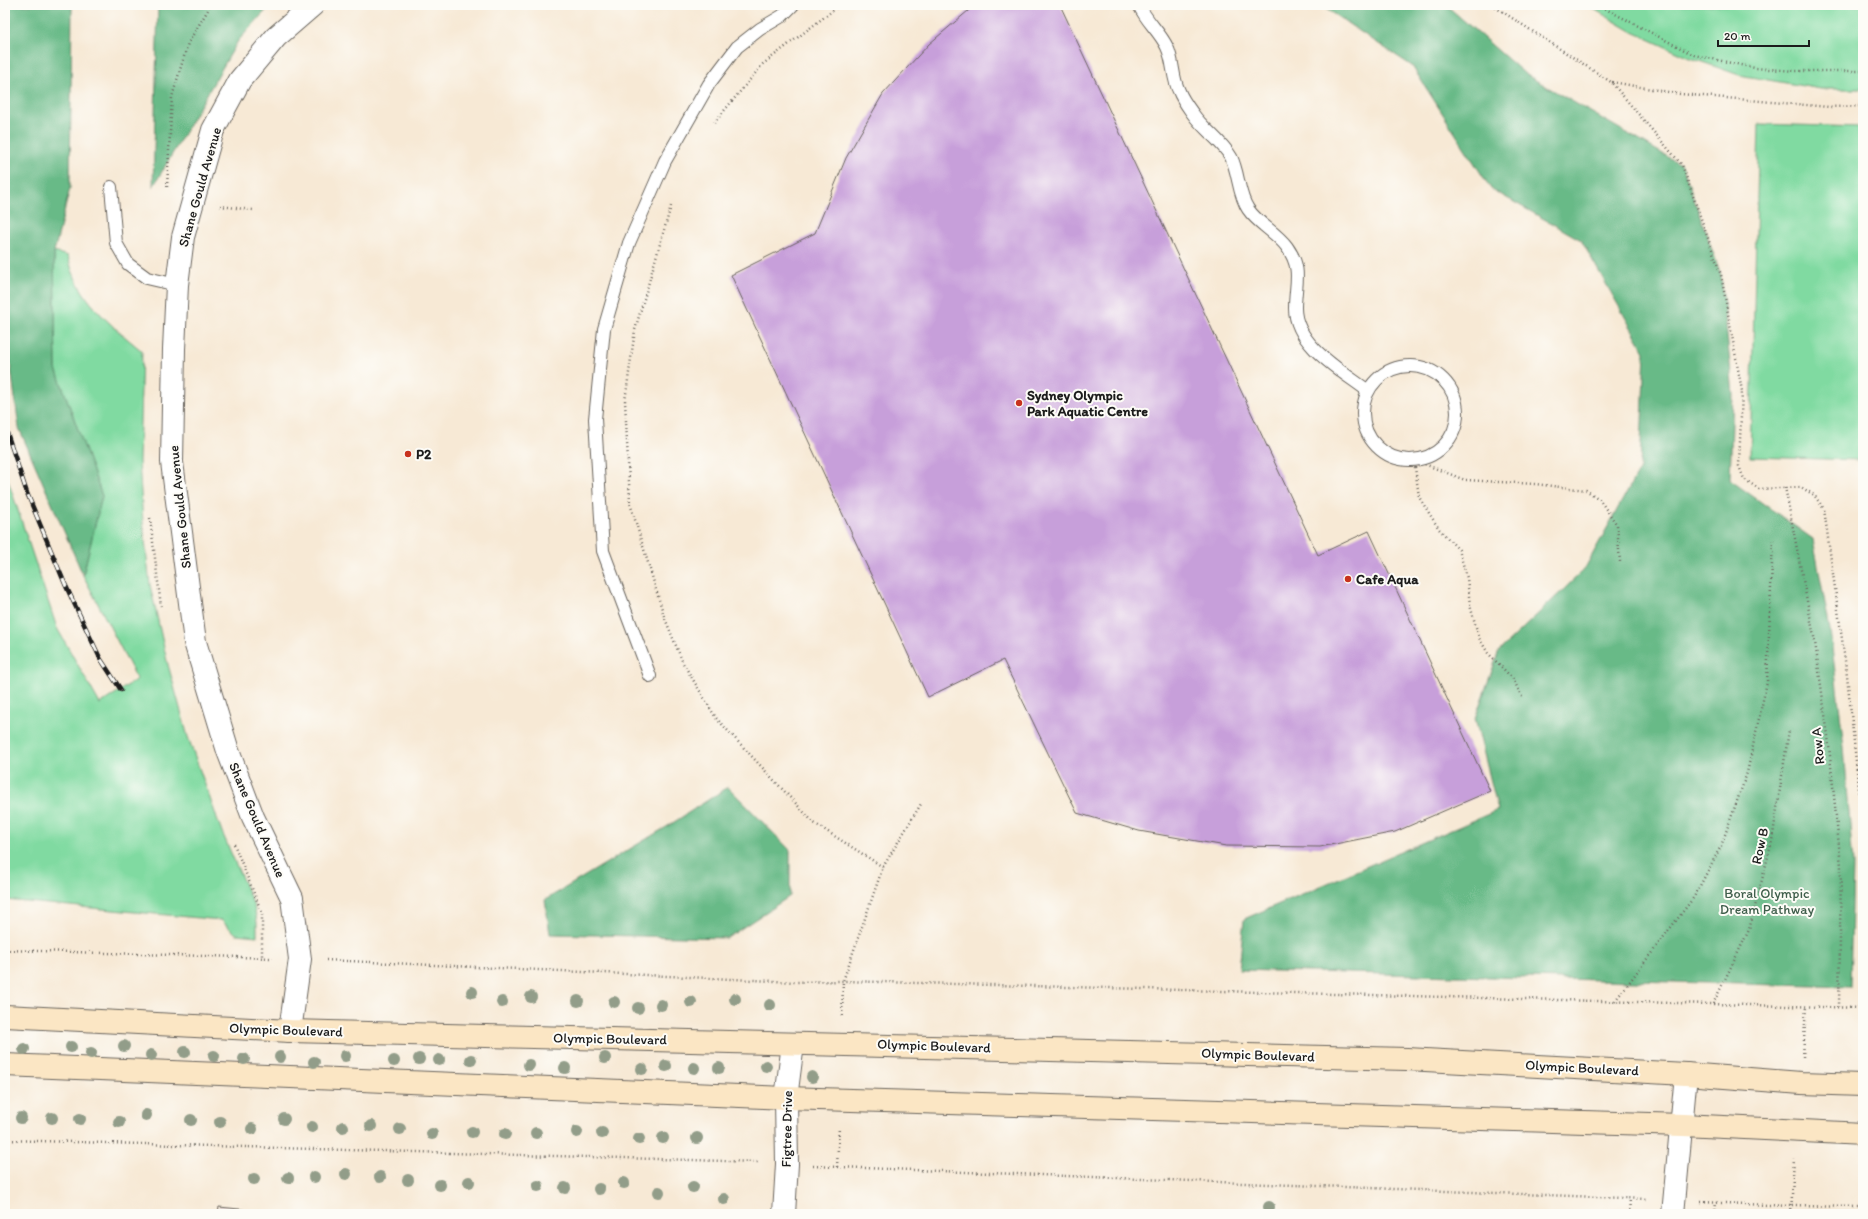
<svg xmlns="http://www.w3.org/2000/svg" width="1868" height="1219" viewBox="0 0 1868 1219" font-family="Itim,sans-serif">
	<style>
		.green { fill: #80daa1; stroke: #4e7b5e }
		.forest { fill: #68ba87; stroke: #426b52 }
		.building { fill: #c79fda }
		.lines { fill: none; stroke-linecap: round; stroke-linejoin: round }
		.lane-casing { stroke: #69645d; stroke-width: 14 }
		.street-casing { stroke: #69645d; stroke-width: 24 }
		.secondary-casing { stroke: #69645d; stroke-width: 24 }
		.path { stroke: #69645d; stroke-width: 2.5; stroke-dasharray: 1 3; stroke-linecap: butt }
		.lane { stroke: #fff; stroke-width: 12 }
		.street { stroke: #fff; stroke-width: 22 }
		.secondary { stroke: #fbe6c4; stroke-width: 22 }
		.rail-casing { stroke: #1c1c1c; stroke-width: 4.5 }
		.rail { stroke: #fdfcf7; stroke-width: 3; stroke-dasharray: 9; stroke-linecap: butt }
		.tree { fill: #929d89 }
		.poi-dot { fill: #c8321e; stroke: #fdfcf7; stroke-width: 1.5 }
		.labels { text-anchor: middle; dominant-baseline: central; stroke-width: 4; stroke-linejoin: round; paint-order: stroke }
		.street-label { font-size: 14px; fill: #1c1c1c; stroke: #fdfcf7 }
		.poi-label { font-size: 14px; font-weight: bold; fill: #1c1c1c; stroke: #fdfcf7; text-anchor: start }
		.park-label { font-size: 14px; fill: #3f5e4b; stroke: #fdfcf7 }
	</style>
	<rect width="100%" height="100%" fill="#fdfcf7"/>
	<filter id="ink" filterUnits="userSpaceOnUse"><feTurbulence type="fractalNoise" baseFrequency=".025" numOctaves="2"/><feDisplacementMap in="SourceGraphic" scale="8" xChannelSelector="R" yChannelSelector="G"/><feConvolveMatrix kernelMatrix="1 2 1 2 8 2 1 2 1" color-interpolation-filters="sRGB"/></filter>
	<filter id="wash" filterUnits="userSpaceOnUse"><feTurbulence type="fractalNoise" baseFrequency=".012" numOctaves="4" result="noise"/><feDisplacementMap in="SourceGraphic" scale="16" xChannelSelector="R" yChannelSelector="G"/><feGaussianBlur stdDeviation="0.9" result="paint"/><feColorMatrix in="noise" values="0 0 0 0 0 0 0 0 0 0 0 0 0 0 0 0 0 1.4 0 .05"/><feComposite in="paint" operator="in"/></filter>
	<g filter="url(#wash)">
		<rect width="100%" height="100%" fill="#f7e9d5"/>
		<g class="green">
			<polygon points="1587,5 1863,5 1863,89 1821,89 1739,75 1688,57 1633,32"/>
			<polygon points="1759,124 1863,127 1863,460 1750,457"/>
			<path d="M54 252 68 256C77 299 110 324 142 351L139 461 143 523 150 585 167 661 188 737 222 832 254 906 257 922V936L236 934 221 920 5 900V471L57 628 100 704 137 679 83 575 102 496 56 369Z"/>
		</g>
		<g class="forest">
			<polygon points="5,5 72,5 70,188 54,252 56,369 102,496 83,575 19,428 5,323"/>
			<polygon points="158,5 271,5 238,41 153,187"/>
			<polygon points="1320,5 1446,5 1525,74 1682,165 1721,275 1733,394 1730,480 1813,539 1830,630 1844,747 1853,865 1850,987 1239,970 1244,919 1498,810 1475,718 1499,651 1584,570 1640,468 1645,352 1581,240 1491,189 1412,66"/>
			<polygon points="728,787 790,850 790,896 727,938 550,934 545,900 668,826"/>
		</g>
		<g id="blocks">
			<g class="building">
				<polygon points="975,5 1060,5 1318,555 1369,531 1490,791 1395,832 1320,847 1226,846 1139,831 1077,813 1003,660 928,697 731,275 815,233 846,158 883,94 929,44"/>
				<polygon points="219,1207 280,1213 280,1214 218,1214"/>
			</g>
		</g>
	</g>
	<g filter="url(#ink)">
		<use href="#blocks" fill-opacity="0" stroke="#69645d" stroke-width="1"/>
		<g class="lines">
			<g class="lane-casing">
				<g id="lane">
					<path d="M1139 5C1146 21 1160 32 1167 47 1174 61 1172 78 1179 91 1182 99 1188 107 1193 114 1204 130 1221 140 1231 157 1239 173 1238 194 1248 209 1258 224 1276 232 1287 247 1303 269 1295 284 1295 308 1295 345 1342 371 1368 391"/>
					<polyline points="111,187 116,243 128,264 147,278 177,285"/>
					<circle cx="1410" cy="413" r="47"/>
					<polyline points="650,676 603,551 595,419 604,329 629,243 665,161 709,84 737,47 760,29 782,16 793,5"/>
				</g>
			</g>
			<g class="street-casing">
				<g id="street">
					<polyline points="290,1031 300,959 292,898 253,817 228,751 195,642 172,462 174,349 177,285 183,237 213,130 240,80 276,37 313,5"/>
					<polyline points="784,1214 787,1164 786,1098 793,1044"/>
					<polyline points="1673,1214 1686,1074"/>
				</g>
			</g>
			<g class="secondary-casing">
				<g id="secondary">
					<polyline points="5,1016 290,1031 1407,1059 1686,1074 1801,1083 1863,1085"/>
					<polyline points="5,1065 786,1098 1683,1125 1863,1134"/>
				</g>
			</g>
			<g class="path">
				<polyline points="1492,5 1611,82 1682,165 1721,275 1742,391 1739,466 1744,479 1759,489 1801,487 1814,495 1824,509 1847,675 1863,828"/>
				<polyline points="1598,5 1694,55 1755,68 1796,71 1863,71"/>
				<polyline points="1612,82 1680,94 1829,107 1863,106"/>
				<polyline points="714,123 763,64 840,5"/>
				<polyline points="167,187 172,97 188,43 211,5"/>
				<polyline points="220,206 253,210"/>
				<polyline points="671,206 635,330 625,401 630,503 664,616 683,663 716,718 814,823 883,867 843,981 842,1018"/>
				<polyline points="1785,487 1815,642 1828,736 1841,866 1839,1007"/>
				<polyline points="150,518 161,606"/>
				<polyline points="1522,697 1513,679 1488,653 1479,638 1470,605 1467,578 1459,550 1439,529 1419,497 1414,460 1465,480 1535,484 1586,490 1599,499 1617,525 1620,562"/>
				<polyline points="234,844 262,913 262,958"/>
				<polyline points="883,867 921,804"/>
				<polyline points="5,950 273,958"/>
				<polyline points="326,960 795,982 843,981 1863,1008"/>
				<polyline points="1615,1001 1694,897 1721,846 1747,773 1767,682 1773,540"/>
				<polyline points="1713,1004 1749,930 1772,841 1789,730"/>
				<polyline points="1803,1057 1806,1006"/>
				<polyline points="5,1140 760,1162"/>
				<polyline points="813,1166 1648,1199"/>
				<polyline points="837,1167 839,1127"/>
				<polyline points="1701,1202 1790,1206 1863,1207"/>
				<polyline points="1629,1214 1630,1199"/>
				<polyline points="1715,1214 1716,1202"/>
				<polyline points="1791,1214 1794,1158"/>
			</g>
			<use href="#lane" class="lane"/>
			<use href="#street" class="street"/>
			<use href="#secondary" class="secondary"/>
			<g class="rail-casing">
				<polyline id="rail" points="5,427 27,493 65,584 100,658 121,690"/>
			</g>
			<use href="#rail" class="rail"/>
		</g>
		<g class="tree">
			<circle cx="472" cy="992" r="6"/>
			<circle cx="531" cy="997" r="6"/>
			<circle cx="735" cy="999" r="6"/>
			<circle cx="578" cy="1001" r="6"/>
			<circle cx="502" cy="1002" r="6"/>
			<circle cx="614" cy="1002" r="6"/>
			<circle cx="691" cy="1002" r="6"/>
			<circle cx="661" cy="1005" r="6"/>
			<circle cx="770" cy="1005" r="6"/>
			<circle cx="638" cy="1008" r="6"/>
			<circle cx="124" cy="1046" r="6"/>
			<circle cx="71" cy="1047" r="6"/>
			<circle cx="24" cy="1049" r="6"/>
			<circle cx="185" cy="1052" r="6"/>
			<circle cx="91" cy="1053" r="6"/>
			<circle cx="151" cy="1055" r="6"/>
			<circle cx="214" cy="1056" r="6"/>
			<circle cx="345" cy="1056" r="6"/>
			<circle cx="280" cy="1057" r="6"/>
			<circle cx="605" cy="1058" r="6"/>
			<circle cx="244" cy="1059" r="6"/>
			<circle cx="419" cy="1059" r="6"/>
			<circle cx="439" cy="1060" r="6"/>
			<circle cx="471" cy="1060" r="6"/>
			<circle cx="394" cy="1061" r="6"/>
			<circle cx="314" cy="1062" r="6"/>
			<circle cx="529" cy="1065" r="6"/>
			<circle cx="666" cy="1066" r="6"/>
			<circle cx="766" cy="1066" r="6"/>
			<circle cx="565" cy="1068" r="6"/>
			<circle cx="694" cy="1068" r="6"/>
			<circle cx="719" cy="1068" r="6"/>
			<circle cx="642" cy="1069" r="6"/>
			<circle cx="812" cy="1077" r="6"/>
			<circle cx="146" cy="1115" r="6"/>
			<circle cx="21" cy="1118" r="6"/>
			<circle cx="52" cy="1118" r="6"/>
			<circle cx="80" cy="1119" r="6"/>
			<circle cx="284" cy="1119" r="6"/>
			<circle cx="191" cy="1120" r="6"/>
			<circle cx="119" cy="1122" r="6"/>
			<circle cx="220" cy="1122" r="6"/>
			<circle cx="371" cy="1126" r="6"/>
			<circle cx="312" cy="1127" r="6"/>
			<circle cx="343" cy="1127" r="6"/>
			<circle cx="252" cy="1129" r="6"/>
			<circle cx="400" cy="1129" r="6"/>
			<circle cx="472" cy="1132" r="6"/>
			<circle cx="577" cy="1132" r="6"/>
			<circle cx="536" cy="1133" r="6"/>
			<circle cx="602" cy="1133" r="6"/>
			<circle cx="432" cy="1134" r="6"/>
			<circle cx="505" cy="1134" r="6"/>
			<circle cx="663" cy="1138" r="6"/>
			<circle cx="697" cy="1138" r="6"/>
			<circle cx="639" cy="1139" r="6"/>
			<circle cx="346" cy="1174" r="6"/>
			<circle cx="314" cy="1177" r="6"/>
			<circle cx="380" cy="1177" r="6"/>
			<circle cx="288" cy="1178" r="6"/>
			<circle cx="254" cy="1179" r="6"/>
			<circle cx="408" cy="1180" r="6"/>
			<circle cx="469" cy="1182" r="6"/>
			<circle cx="624" cy="1183" r="6"/>
			<circle cx="440" cy="1185" r="6"/>
			<circle cx="538" cy="1186" r="6"/>
			<circle cx="693" cy="1187" r="6"/>
			<circle cx="565" cy="1188" r="6"/>
			<circle cx="599" cy="1189" r="6"/>
			<circle cx="659" cy="1192" r="6"/>
			<circle cx="724" cy="1199" r="6"/>
			<circle cx="1269" cy="1207" r="6"/>
		</g>
	</g>
	<g class="poi-dot">
		<circle cx="1019" cy="403" r="4"/>
		<circle cx="408" cy="454" r="4"/>
		<circle cx="1348" cy="579" r="4"/>
	</g>
	<g class="labels">
		<g class="street-label">
			<text transform="translate(200 187) rotate(-74)">Shane Gould Avenue</text>
			<text transform="translate(180 507) rotate(-96)">Shane Gould Avenue</text>
			<text transform="translate(1818 746) rotate(-96)">Row A</text>
			<text transform="translate(257 820) rotate(67)">Shane Gould Avenue</text>
			<text transform="translate(1760 846) rotate(-78)">Row B</text>
			<text transform="translate(286 1030) rotate(2)">Olympic Boulevard</text>
			<text transform="translate(610 1039) rotate(1)">Olympic Boulevard</text>
			<text transform="translate(934 1046) rotate(2)">Olympic Boulevard</text>
			<text transform="translate(1258 1055) rotate(2)">Olympic Boulevard</text>
			<text transform="translate(1582 1068) rotate(3)">Olympic Boulevard</text>
			<text transform="translate(787 1129) rotate(-89)">Figtree Drive</text>
		</g>
		<g class="poi-label">
			<text x="1027" y="395">Sydney Olympic<tspan x="1027" dy="16">Park Aquatic Centre</tspan></text>
			<text x="416" y="454">P2</text>
			<text x="1356" y="579">Cafe Aqua</text>
		</g>
		<g class="park-label">
			<text x="1767" y="893">Boral Olympic<tspan x="1767" dy="16">Dream Pathway</tspan></text>
		</g>
	</g>
	<rect width="1868" height="1219" fill="none" stroke="#fdfcf7" stroke-width="20"/>
	<path d="M1718 40v6h91v-6" fill="none" stroke="#1c1c1c" stroke-width="2"/>
	<text x="1724" y="40" font-size="12" fill="#1c1c1c" stroke="#fdfcf7" stroke-width="3" paint-order="stroke">20 m</text>
</svg>
